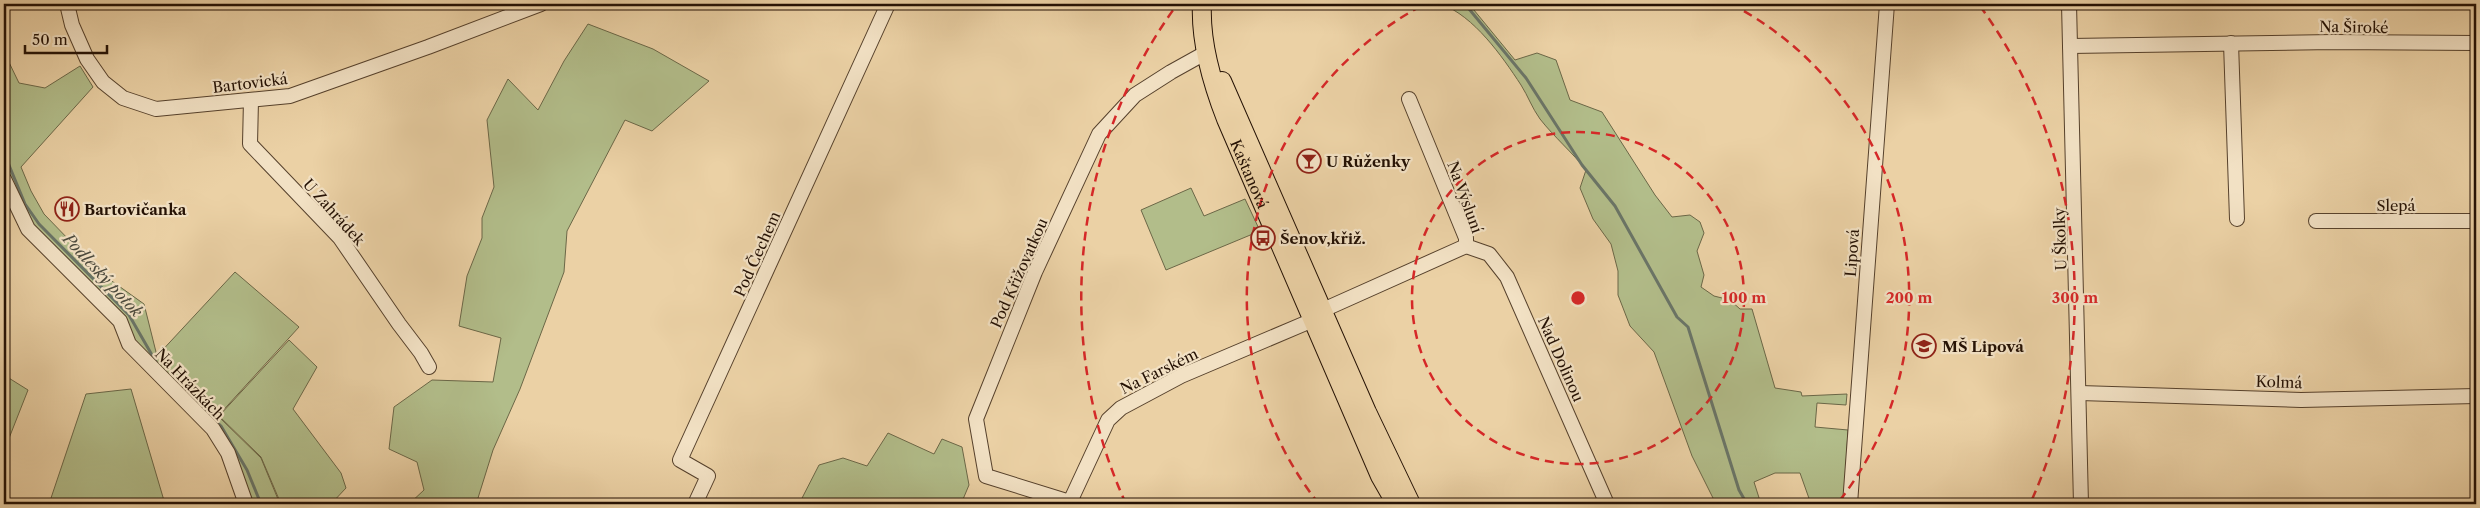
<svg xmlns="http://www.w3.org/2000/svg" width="2480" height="508" viewBox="0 0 2480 508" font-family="'Libre Caslon Text',serif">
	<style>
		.green { fill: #b2bd8a; stroke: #6b6747 }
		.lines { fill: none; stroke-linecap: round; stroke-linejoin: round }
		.stream { stroke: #6a7568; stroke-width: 3 }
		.minor-casing { stroke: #56412c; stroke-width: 16 }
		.major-casing { stroke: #241104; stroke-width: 20 }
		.minor { stroke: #f2e1c4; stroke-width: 14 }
		.major { stroke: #ebd1a5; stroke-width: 18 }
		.ring { fill: none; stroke: #d62828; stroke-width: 2.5; stroke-dasharray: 9 6 }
		.labels { text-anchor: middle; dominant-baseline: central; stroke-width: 4.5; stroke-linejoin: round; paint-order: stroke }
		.street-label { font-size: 15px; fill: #241104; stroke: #f2e1c4 }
		.poi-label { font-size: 15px; font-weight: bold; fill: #241104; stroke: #f2e1c4; text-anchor: start }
		.water-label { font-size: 16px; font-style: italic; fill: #4d4b3e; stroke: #f2e1c4 }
		.centre { fill: #d62828; stroke: #f2e1c4; stroke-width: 2.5 }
		.ring-label { font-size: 15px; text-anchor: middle; font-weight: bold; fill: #d62828; stroke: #f2e1c4; stroke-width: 4.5; stroke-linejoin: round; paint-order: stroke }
	</style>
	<rect width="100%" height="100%" fill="#ebd1a5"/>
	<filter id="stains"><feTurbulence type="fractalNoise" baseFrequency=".004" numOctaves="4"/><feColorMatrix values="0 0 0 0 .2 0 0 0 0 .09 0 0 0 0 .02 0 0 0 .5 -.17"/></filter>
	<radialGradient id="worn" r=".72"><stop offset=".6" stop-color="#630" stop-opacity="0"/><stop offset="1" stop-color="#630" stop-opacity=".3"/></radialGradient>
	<g class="green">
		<path d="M1441 4H1469L1515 60 1537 53 1556 60 1570 100 1602 112 1655 195 1672 217 1690 215 1700 222 1704 233 1697 251 1704 275 1701 287 1714 296 1730 300 1740 309H1752L1775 388 1801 392 1802 396 1847 394 1846 405 1817 403 1815 427 1848 430 1844 504H1811L1800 473H1775L1754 482 1761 504H1716L1692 456 1654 352 1630 326 1618 295V271L1611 244 1593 219 1580 188 1586 170C1572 152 1555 138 1540 119 1532 108 1528 96 1521 85 1502 56 1474 16 1441 4Z"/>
		<polygon points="588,24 653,49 709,81 652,131 625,120 567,231 564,272 520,389 493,450 478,498 485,504 409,504 424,490 417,462 389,449 394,407 432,380 493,382 501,338 459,326 467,276 482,238 482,218 494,187 487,120 508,79 538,110 564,61"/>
		<polygon points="4,52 19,83 45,88 80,66 93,87 21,167 31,191 44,214 102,274 144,304 157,356 235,272 299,327 218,416 261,458 280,504 248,504 229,453 46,248 4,175"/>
		<polygon points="1191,188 1204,216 1245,199 1260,231 1166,270 1141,210"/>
		<polygon points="289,340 317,367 293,409 341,473 346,488 331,504 281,504 261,457 219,416"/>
		<polygon points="4,375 28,390 4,451"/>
		<polygon points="131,389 165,504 49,504 86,394"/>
		<polygon points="888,433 934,454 942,439 962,447 969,485 961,504 799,504 819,465 843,458 867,466"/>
	</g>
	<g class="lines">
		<g class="stream">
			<polyline points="1465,4 1526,78 1582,165 1615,206 1677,317 1688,327 1739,490 1747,504"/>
			<polyline points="4,153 25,204 39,224 129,315 156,362"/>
			<polyline points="199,406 221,426 247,470 261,504"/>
		</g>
		<g class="minor-casing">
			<g id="minor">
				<polyline points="67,4 72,25 87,59 103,82 123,98 156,109 290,96 428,47 541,4"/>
				<polyline points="2069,4 2081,504"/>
				<polyline points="2231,43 2237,219"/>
				<polyline points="2070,46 2333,42 2476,43"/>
				<polyline points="251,100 250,144 340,238 399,324 421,353 429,367"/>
				<polyline points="4,179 28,229 120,321 129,344 213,429 228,453 246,504"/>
				<polyline points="2316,221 2476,221"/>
				<polyline points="1466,246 1489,254 1507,277 1607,504"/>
				<polyline points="2080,393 2301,400 2476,396"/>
				<polyline points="695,504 708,476 680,460 888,4"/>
				<polyline points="1069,504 1108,420 1121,408 1181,376 1313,320 1323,310 1466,246 1466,238 1409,99"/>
				<polyline points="1076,504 986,476 976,419 1035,272 1099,134 1135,95 1171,72 1207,52"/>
				<polyline points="1850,504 1887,4"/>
			</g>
		</g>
		<g class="major-casing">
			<g id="major">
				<path id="s1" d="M1202 4C1200 43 1212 83 1226 119L1380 476 1396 504"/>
				<polyline points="1222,81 1367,412 1411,504"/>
			</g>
		</g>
		<use href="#minor" class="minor"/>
		<use href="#major" class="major"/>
	</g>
	<g class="ring">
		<circle cx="1578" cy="298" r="166"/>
		<path d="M1319 504A331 331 0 0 1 1425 4M1731 4A331 331 0 0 1 1837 504"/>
		<path d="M1126 504A497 497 0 0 1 1176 6M1980 6A497 497 0 0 1 2030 504"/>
	</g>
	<defs>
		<g id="bar-ring" transform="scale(1.25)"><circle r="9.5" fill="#f2e1c4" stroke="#8f2418" stroke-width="1.5"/><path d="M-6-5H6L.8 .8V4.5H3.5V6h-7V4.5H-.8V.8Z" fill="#8f2418"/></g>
		<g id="restaurant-ring" transform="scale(1.25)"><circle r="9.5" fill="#f2e1c4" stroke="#8f2418" stroke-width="1.5"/><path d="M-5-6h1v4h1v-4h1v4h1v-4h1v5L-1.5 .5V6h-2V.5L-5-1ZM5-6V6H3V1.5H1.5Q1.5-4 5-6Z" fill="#8f2418"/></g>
		<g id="bus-ring" transform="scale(1.25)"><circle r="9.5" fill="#f2e1c4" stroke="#8f2418" stroke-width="1.5"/><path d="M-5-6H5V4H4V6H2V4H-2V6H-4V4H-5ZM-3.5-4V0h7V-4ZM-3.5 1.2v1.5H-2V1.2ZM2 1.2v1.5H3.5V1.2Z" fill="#8f2418"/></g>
		<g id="school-ring" transform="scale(1.25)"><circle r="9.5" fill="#f2e1c4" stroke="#8f2418" stroke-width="1.5"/><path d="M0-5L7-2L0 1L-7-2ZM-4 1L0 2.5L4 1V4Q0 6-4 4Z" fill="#8f2418"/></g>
	</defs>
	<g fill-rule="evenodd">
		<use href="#bar-ring" x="1309" y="161"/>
		<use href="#restaurant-ring" x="67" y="209"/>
		<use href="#bus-ring" x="1263" y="238"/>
		<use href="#school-ring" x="1924" y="346"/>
	</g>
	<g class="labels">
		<g class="street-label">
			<text transform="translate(2354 27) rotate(1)">Na Široké</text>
			<text transform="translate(250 83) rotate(-7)">Bartovická</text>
			<text stroke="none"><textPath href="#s1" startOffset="178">Kaštanová</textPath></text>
			<text transform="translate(1465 197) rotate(70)">Na Výsluní</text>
			<text x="2396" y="205">Slepá</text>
			<text transform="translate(334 212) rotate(48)">U Zahrádek</text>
			<text transform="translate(2060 239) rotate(-92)">U Školky</text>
			<text transform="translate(1852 253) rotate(-86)">Lipová</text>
			<text transform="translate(757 254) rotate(-66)">Pod Čechem</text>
			<text transform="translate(1019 273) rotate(-66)">Pod Křižovatkou</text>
			<text transform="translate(1561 359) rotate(66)">Nad Dolinou</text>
			<text transform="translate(1159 371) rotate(-26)">Na Farském</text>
			<text transform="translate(2279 382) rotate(2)">Kolmá</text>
			<text transform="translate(190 384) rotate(46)">Na Hrázkách</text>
		</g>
		<g class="poi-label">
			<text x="1326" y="161">U Růženky</text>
			<text x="84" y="209">Bartovičanka</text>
			<text x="1280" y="238">Šenov,křiž.</text>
			<text x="1942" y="346">MŠ Lipová</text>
		</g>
		<g class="water-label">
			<text transform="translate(103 275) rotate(47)">Podleský potok</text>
		</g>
	</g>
	<circle cx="1578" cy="298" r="8" class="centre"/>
	<g class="ring-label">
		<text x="1744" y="303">100 m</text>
		<text x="1909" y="303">200 m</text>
		<text x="2075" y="303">300 m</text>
	</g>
	<rect width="2480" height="508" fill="none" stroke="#ebd1a5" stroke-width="20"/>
	<rect x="5" y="5" width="2470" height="498" fill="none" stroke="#241104" stroke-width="2.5"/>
	<rect x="10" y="10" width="2460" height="488" fill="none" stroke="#241104"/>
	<path d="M25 45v8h82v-8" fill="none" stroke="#241104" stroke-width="2.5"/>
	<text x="32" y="45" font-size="15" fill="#241104" stroke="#f2e1c4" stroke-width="4" paint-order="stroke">50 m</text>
	<rect width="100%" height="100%" filter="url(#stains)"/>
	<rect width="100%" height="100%" fill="url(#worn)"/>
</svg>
